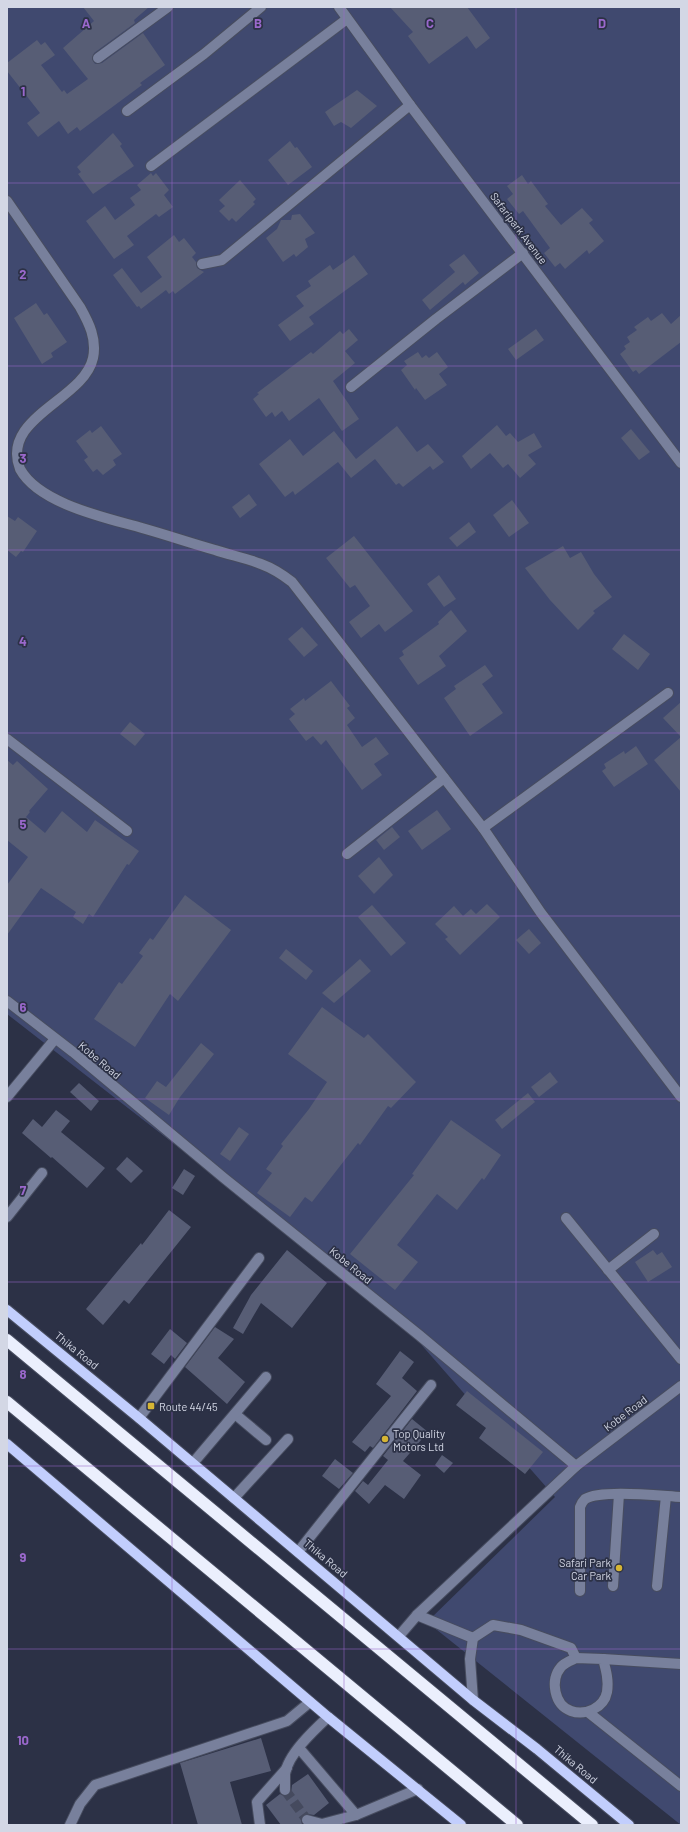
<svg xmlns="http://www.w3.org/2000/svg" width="688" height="1832" viewBox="0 0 688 1832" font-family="Barlow,sans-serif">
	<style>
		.green { fill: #40496f }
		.building { fill: #575d75 }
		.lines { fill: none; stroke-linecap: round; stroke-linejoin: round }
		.minor-tunnel { stroke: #454a5e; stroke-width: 10; stroke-dasharray: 10 5; stroke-linecap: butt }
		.minor-casing { stroke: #474c5f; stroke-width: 12 }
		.major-casing { stroke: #474c5f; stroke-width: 12 }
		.highway-casing { stroke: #474c5f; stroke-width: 14 }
		.minor { stroke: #78809c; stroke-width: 10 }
		.major { stroke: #c2cefd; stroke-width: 10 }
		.highway { stroke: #ebeffd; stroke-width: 12 }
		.grid { fill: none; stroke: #9a68cc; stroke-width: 1; stroke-opacity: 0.55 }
		.poi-dot { fill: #d6b534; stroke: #2c3146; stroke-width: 1.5 }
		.labels { text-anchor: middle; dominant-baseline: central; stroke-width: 3.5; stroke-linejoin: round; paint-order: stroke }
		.street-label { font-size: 11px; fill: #d3d7e5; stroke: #2c3146 }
		.poi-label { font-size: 11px; fill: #d3d7e5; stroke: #2c3146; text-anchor: start }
		.grid-label { font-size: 13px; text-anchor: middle; font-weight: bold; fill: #9a68cc; stroke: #2c3146; stroke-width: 3.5; stroke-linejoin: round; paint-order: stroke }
	</style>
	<rect width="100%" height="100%" fill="#2c3146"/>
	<polygon class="green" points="7,7 681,7 681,1825 427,1622 555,1497 397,1317 7,1014"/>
	<g class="building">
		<polygon points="83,7 149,7 134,20 135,23 94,53 92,59 95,64 102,63 143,33 165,65 140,83 142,85 80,131 77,127 68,134 59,121 38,137 27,123 40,113 7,71 7,63 37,40 41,45 45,42 55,55 41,65 62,92 64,90 67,94 88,79 63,48 94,21"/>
		<polygon points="390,7 467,7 490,38 476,49 467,36 429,64 408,36 413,32"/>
		<polygon points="357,90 377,106 351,128 341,122 334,126 325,112"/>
		<polygon points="113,133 122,144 120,146 134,166 93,194 78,174 81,172 77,167"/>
		<polygon points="290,141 295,148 297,147 312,167 288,185 268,160"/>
		<polygon points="151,173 153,176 156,173 169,190 164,195 173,207 159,217 156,214 127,236 134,245 114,259 86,221 105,206 115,220 135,205 130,198 141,190 137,185"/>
		<polygon points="522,175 528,184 531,181 548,204 545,206 561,225 582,208 593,220 589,223 604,241 589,254 587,250 565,269 560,263 555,267 544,253 550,248 523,211 519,214 507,199 513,194 507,186"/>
		<polygon points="240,180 256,199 253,202 255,204 236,222 232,218 229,221 219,211 225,206 219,200"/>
		<polygon points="300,214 315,233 305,239 308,247 296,257 294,254 283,262 266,238 277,229 281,220 291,220 292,215"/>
		<polygon points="174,235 179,242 184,238 196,253 192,257 196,262 197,268 204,272 175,294 173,291 169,294 166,290 141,309 139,306 137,307 113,275 122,268 141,293 162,277 147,257"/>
		<polygon points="464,254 479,273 465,285 463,282 430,310 422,300 455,272 449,265"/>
		<polygon points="354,255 368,274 309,317 314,324 290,341 278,325 304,306 296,296 311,286 308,281 330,265 333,270"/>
		<polygon points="36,303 44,315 47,313 67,342 51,353 53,357 42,364 14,318"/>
		<polygon points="662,313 671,324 681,315 681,342 639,374 636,370 633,372 620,354 626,349 624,346 630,342 627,337 637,330 634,327 648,317 651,321"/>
		<polygon points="349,329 358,340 345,351 355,363 333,381 359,419 342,431 319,398 289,421 282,411 275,417 272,412 266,417 253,399 259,394 257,393 311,352 313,354 340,331 343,334"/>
		<polygon points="536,329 544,340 516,360 508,349"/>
		<polygon points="418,352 422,358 426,355 429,358 437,352 448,367 439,374 447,385 425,400 416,388 415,390 401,370 407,365 404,361"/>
		<polygon points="497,425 506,436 510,433 518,442 534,433 542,447 528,455 536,464 520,478 508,464 503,468 490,453 471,469 462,456"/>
		<polygon points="101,426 122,454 113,460 116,465 103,475 97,469 93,472 84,460 88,457 76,441 90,430 92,433"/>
		<polygon points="397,426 417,452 428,444 444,462 433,470 430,466 403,487 399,483 396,485 375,459 351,478 338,462 295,495 293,491 285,497 259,464 290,439 303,456 334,431 356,459"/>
		<polygon points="631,429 650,452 639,460 621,438"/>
		<polygon points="249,494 257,505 240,518 232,507"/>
		<polygon points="512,500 529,523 509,537 493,515"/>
		<polygon points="7,516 15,521 18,517 37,531 23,552 21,551 16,557 7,550"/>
		<polygon points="469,522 476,532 457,547 449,538"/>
		<polygon points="354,536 413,611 385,632 379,624 361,638 349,622 370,606 355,585 350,588 326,558"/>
		<polygon points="563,546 570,558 581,552 594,574 612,597 593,611 595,613 578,630 550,600 525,568"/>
		<polygon points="439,575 456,599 444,607 427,584"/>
		<polygon points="451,610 467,631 439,656 446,666 418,685 399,658 404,655 402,651 439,624 438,622"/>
		<polygon points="302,627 318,645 304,657 288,639"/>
		<polygon points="624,634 650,654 638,670 612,649"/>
		<polygon points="485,665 493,676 482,684 503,713 470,736 444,698 456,689 454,686"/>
		<polygon points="331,681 350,706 347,708 355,718 347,725 362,747 376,737 389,754 374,764 382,775 362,790 326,740 321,745 313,736 306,741 289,719 295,714 290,709 304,698 305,701"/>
		<polygon points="681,702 681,792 654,760 681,737 663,718"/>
		<polygon points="130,722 145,734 135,746 120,734"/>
		<polygon points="636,746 648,764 614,787 602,771 606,768 604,764 624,751 625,754"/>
		<polygon points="7,760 13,765 17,761 48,789 29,811 30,812 26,817 45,833 62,811 87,832 95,820 139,851 129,865 127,864 93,917 89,914 83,924 73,917 76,912 41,888 7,935 7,885 28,857 7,840"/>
		<polygon points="437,810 451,829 422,850 408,831"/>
		<polygon points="392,827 400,837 384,850 376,840"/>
		<polygon points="379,857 393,875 374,894 358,876"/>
		<polygon points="185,895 231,930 178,1001 170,994 135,1047 94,1019 119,982 122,984 143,956 139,953 150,938 153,940"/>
		<polygon points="487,904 500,917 460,955 445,939 448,937 435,924 454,906 463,916 471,909 476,914"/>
		<polygon points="372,905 406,943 391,956 358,917"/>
		<polygon points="529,929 541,943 529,954 516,940"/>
		<polygon points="286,949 313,971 306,980 279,958"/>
		<polygon points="360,959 371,971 334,1003 322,993"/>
		<polygon points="322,1007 364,1038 368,1034 416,1082 391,1108 388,1106 360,1145 358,1143 312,1202 305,1197 290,1217 257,1193 272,1173 266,1169 283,1146 281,1144 309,1109 327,1082 288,1054"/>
		<polygon points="201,1043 214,1054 180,1097 169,1115 145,1098 157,1081 166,1087"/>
		<polygon points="550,1072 558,1082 539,1097 531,1087"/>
		<polygon points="79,1083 99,1101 91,1111 70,1092"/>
		<polygon points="528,1093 535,1102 502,1129 495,1120"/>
		<polygon points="56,1110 70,1121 61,1132 105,1168 87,1188 52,1157 51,1158 22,1133 33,1119 42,1127"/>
		<polygon points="451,1120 501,1155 484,1180 482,1178 457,1210 437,1194 397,1245 418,1262 395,1290 350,1254 414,1175 412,1174"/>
		<polygon points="239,1127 249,1134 230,1161 220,1154"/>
		<polygon points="127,1157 143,1171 131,1183 116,1169"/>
		<polygon points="184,1169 195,1176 183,1195 172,1188"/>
		<polygon points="169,1210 191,1227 129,1304 124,1300 103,1325 86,1309 141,1243 142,1245"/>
		<polygon points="287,1250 327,1283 292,1328 261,1303 243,1334 233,1328 251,1295"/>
		<polygon points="653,1250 657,1255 662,1252 672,1267 648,1282 635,1262"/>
		<polygon points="215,1327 234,1339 218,1358 245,1382 227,1404 185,1367"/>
		<polygon points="170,1329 187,1343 175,1359 171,1355 164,1364 151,1354"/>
		<polygon points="400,1351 414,1362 402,1378 417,1391 373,1448 370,1446 365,1452 352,1442 391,1396 376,1384"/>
		<polygon points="467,1391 543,1452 525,1474 479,1438 486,1428 456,1405"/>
		<polygon points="412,1419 428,1432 403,1461 421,1475 404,1499 385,1485 369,1504 355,1491 363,1481 368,1485 388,1460 383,1456"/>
		<polygon points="442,1455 453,1463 444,1473 435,1465"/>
		<polygon points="335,1459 353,1473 339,1489 322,1476"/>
		<polygon points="261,1738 271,1771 230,1782 242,1825 198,1825 180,1763"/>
		<polygon points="308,1774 329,1803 314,1815 306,1814 303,1815 301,1819 302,1824 300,1825 281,1825 266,1805 280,1794 285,1796 289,1795 291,1793 292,1785"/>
	</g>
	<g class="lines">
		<polyline class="minor-tunnel" points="285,1790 307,1820"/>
		<g class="minor-casing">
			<g id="minor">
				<polyline points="339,7 410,105 681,463"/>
				<polyline points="98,58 168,7"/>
				<polyline points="127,111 204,54 261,7"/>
				<polyline points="151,166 347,19"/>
				<path d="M7 201 80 307C89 323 97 339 93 358 84 400 0 417 20 469 39 504 107 518 142 528 167 535 190 543 215 550 230 555 246 558 261 564 272 568 283 575 292 582L483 828 541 913 681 1097"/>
				<polyline points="202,264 222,260 410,105"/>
				<polyline points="351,387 436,319 523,253"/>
				<polyline points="7,739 127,831"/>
				<polyline points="483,828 668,693"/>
				<polyline points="347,854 444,778"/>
				<polyline points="7,1001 73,1052 224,1178 419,1335 576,1466"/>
				<polyline points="7,1097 55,1039"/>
				<polyline points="7,1217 42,1173"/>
				<polyline points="566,1218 681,1359"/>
				<polyline points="608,1270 654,1234"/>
				<polyline points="235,1414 266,1440"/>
				<polyline points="139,1418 259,1258"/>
				<polyline points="193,1463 266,1377"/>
				<polyline points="234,1498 288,1439"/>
				<polyline points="298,1552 431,1385"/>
				<polyline points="613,1586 619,1494"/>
				<polyline points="657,1586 666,1496"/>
				<path d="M580 1591V1507C581 1504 583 1501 585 1499 601 1489 661 1496 681 1497"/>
				<polyline points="417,1615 473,1638 493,1625 521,1630 571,1648 576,1658"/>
				<polyline points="399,1636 417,1615 576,1466 681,1386"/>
				<polyline points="473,1638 470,1659 473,1700"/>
				<path d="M576 1658 603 1659C606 1670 609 1681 607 1692 604 1708 585 1716 571 1711 554 1705 550 1680 561 1667 564 1663 572 1660 576 1658Z"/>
				<polyline points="603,1659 681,1664"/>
				<polyline points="588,1712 681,1786"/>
				<polyline points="299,1748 356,1815"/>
				<path d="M285 1790C285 1785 285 1779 285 1774 288 1754 314 1730 328 1717"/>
				<polyline points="307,1820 322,1824 356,1815 418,1789"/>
				<polyline points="70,1825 80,1804 95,1785 287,1721 310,1702"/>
				<polyline points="260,1825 257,1802 287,1768"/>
			</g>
		</g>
		<g class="major-casing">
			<g id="major">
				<polyline points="7,1310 139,1418 473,1700 537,1749 629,1825"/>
				<polyline points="7,1444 328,1717 461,1825"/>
			</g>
		</g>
		<g class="highway-casing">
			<g id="highway">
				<polyline points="7,1340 592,1825"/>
				<polyline points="7,1402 517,1825"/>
			</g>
		</g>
		<use href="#minor" class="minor"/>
		<use href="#major" class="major"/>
		<use href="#highway" class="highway"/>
	</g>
	<path class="grid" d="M172 7V1825M344 7V1825M516 7V1825M7 183H681M7 366H681M7 550H681M7 733H681M7 916H681M7 1099H681M7 1282H681M7 1466H681M7 1649H681"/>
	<g class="poi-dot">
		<rect x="147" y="1402" width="8" height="8" rx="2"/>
		<circle cx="385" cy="1439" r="4"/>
		<circle cx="619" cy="1568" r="4"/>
	</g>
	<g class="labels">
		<g class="street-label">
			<text transform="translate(519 228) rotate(53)">Safaripark Avenue</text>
			<text transform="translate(100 1060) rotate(40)">Kobe Road</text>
			<text transform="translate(351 1265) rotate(39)">Kobe Road</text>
			<text transform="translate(77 1350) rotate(39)">Thika Road</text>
			<text transform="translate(625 1413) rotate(-37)">Kobe Road</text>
			<text transform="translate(326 1558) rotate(40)">Thika Road</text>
			<text transform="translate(576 1764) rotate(40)">Thika Road</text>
		</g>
		<g class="poi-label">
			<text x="159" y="1406">Route 44/45</text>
			<text x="393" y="1433">Top Quality<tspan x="393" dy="13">Motors Ltd</tspan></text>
			<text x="611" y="1562" text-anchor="end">Safari Park<tspan x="611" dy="13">Car Park</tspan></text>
		</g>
	</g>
	<g class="grid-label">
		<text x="86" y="28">A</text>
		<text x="258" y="28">B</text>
		<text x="430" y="28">C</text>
		<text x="602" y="28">D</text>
		<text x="23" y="96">1</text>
		<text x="23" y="279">2</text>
		<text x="23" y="463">3</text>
		<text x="23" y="646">4</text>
		<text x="23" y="829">5</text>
		<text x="23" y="1012">6</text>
		<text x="23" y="1195">7</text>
		<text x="23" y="1379">8</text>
		<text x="23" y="1562">9</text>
		<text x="23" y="1745">10</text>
	</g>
	<rect width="688" height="1832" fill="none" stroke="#d3d7e5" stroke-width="16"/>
</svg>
